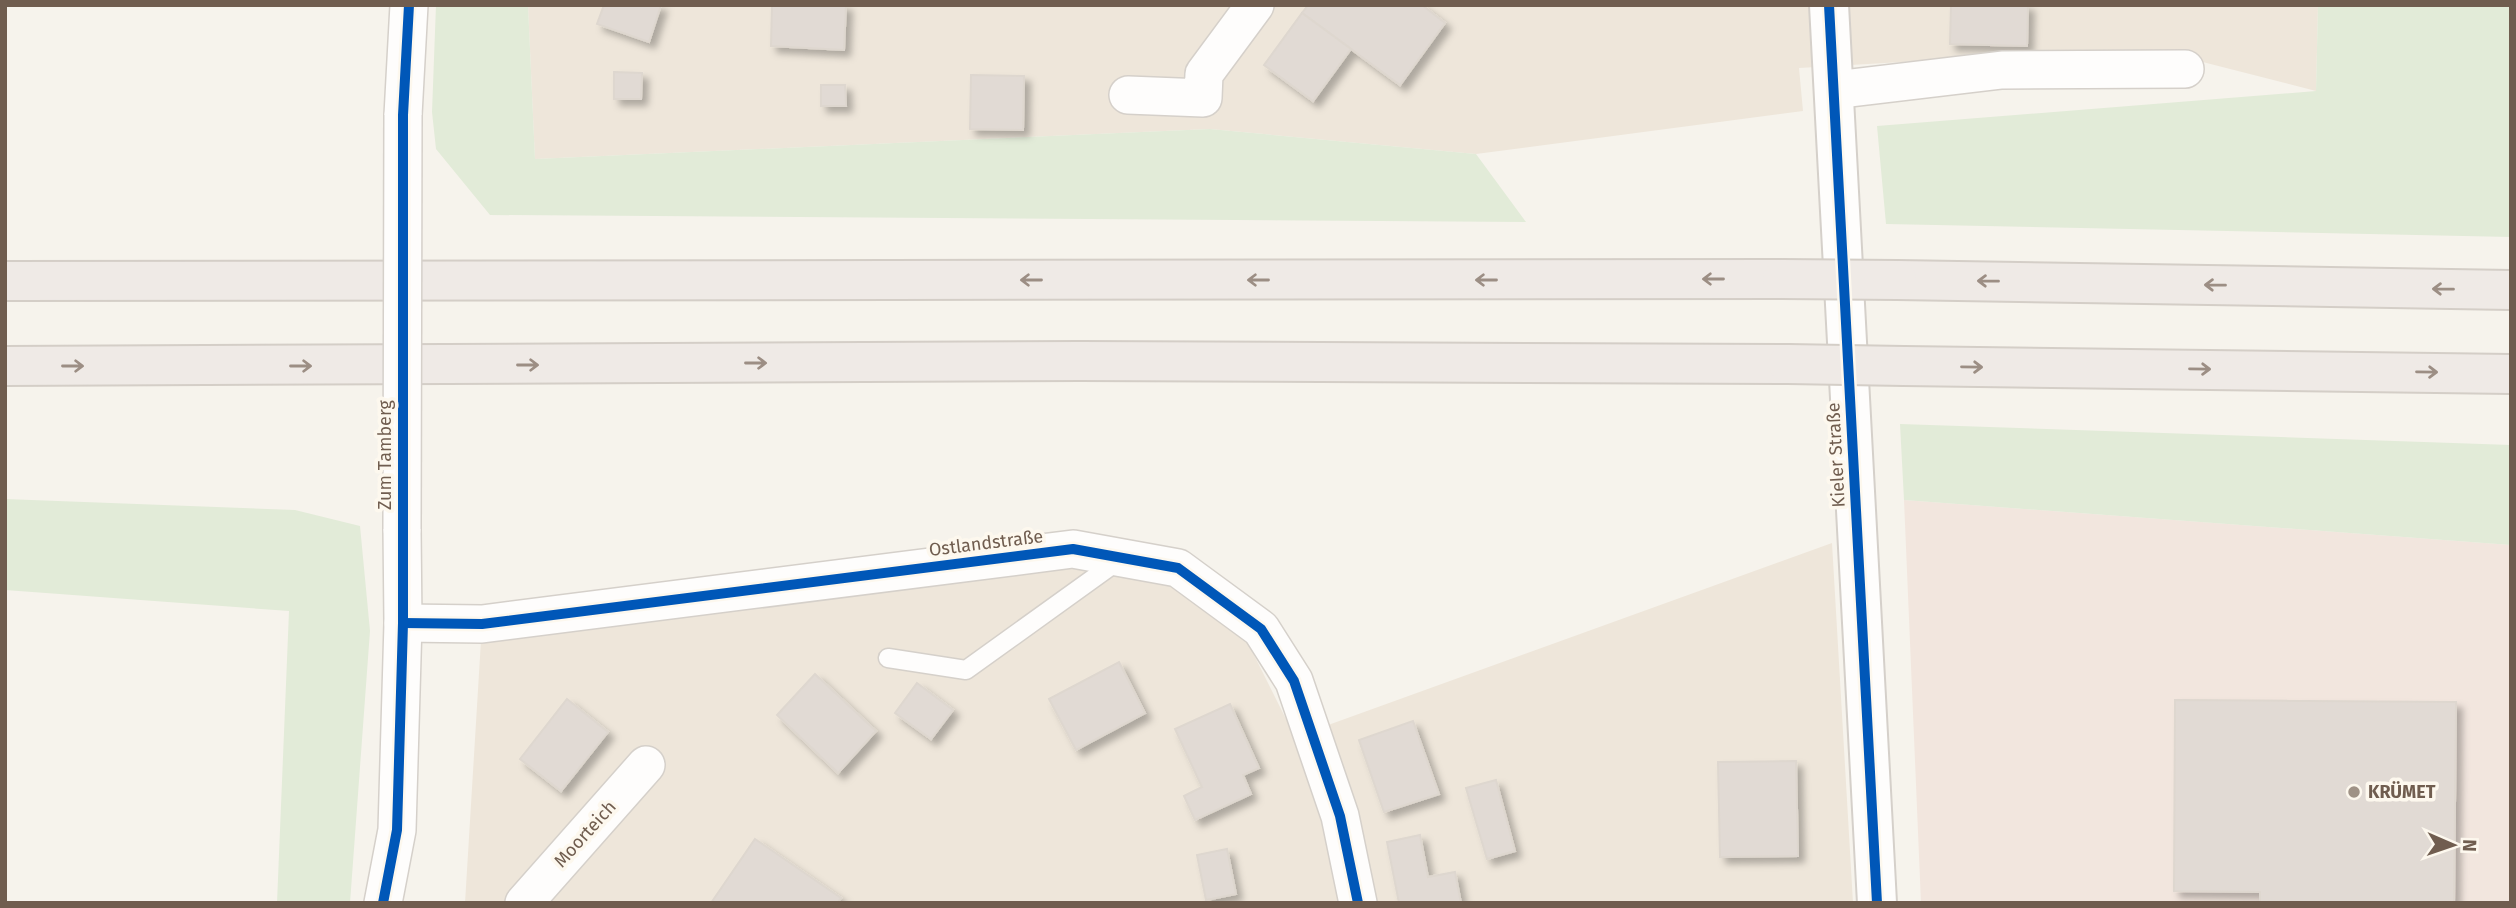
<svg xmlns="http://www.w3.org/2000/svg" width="2516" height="908" viewBox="0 0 2516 908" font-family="'Fira Sans',sans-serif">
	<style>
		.residential { fill: #eee6da }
		.commercial { fill: #f2e6de }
		.green { fill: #e2ebd8 }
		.building { fill: #e1dad4; stroke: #ded7cf; stroke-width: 2; filter: url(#shadow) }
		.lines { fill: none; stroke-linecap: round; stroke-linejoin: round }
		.lane-casing { stroke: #d5d0ca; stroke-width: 21 }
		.street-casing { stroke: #d5d0ca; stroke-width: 40 }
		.secondary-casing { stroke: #d5d0ca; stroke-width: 42 }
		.highway-casing { stroke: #d4cec7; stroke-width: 42 }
		.lane { stroke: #fefdfc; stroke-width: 18 }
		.street { stroke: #fefdfc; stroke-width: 37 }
		.secondary { stroke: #fefdfc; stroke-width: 38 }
		.highway { stroke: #efeae6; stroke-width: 38 }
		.street-bridge-casing { stroke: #d5d0ca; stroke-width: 40; stroke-linecap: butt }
		.highway-bridge-casing { stroke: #d4cec7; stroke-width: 42; stroke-linecap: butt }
		.street-bridge { stroke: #fefdfc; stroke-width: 37 }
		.highway-bridge { stroke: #efeae6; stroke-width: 38 }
		.cycleway-casing { stroke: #fdf8ee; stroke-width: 15 }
		.cycleway { stroke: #0057b8; stroke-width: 10 }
		.oneway { stroke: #9c8e84 }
		.poi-dot { fill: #9f9286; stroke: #fdf8ee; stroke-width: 2.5 }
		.labels { text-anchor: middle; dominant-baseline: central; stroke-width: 7; stroke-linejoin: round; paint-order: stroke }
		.street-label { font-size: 18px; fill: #705d4f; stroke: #fdf8ee }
		.poi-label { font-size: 18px; font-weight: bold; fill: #705d4f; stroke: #fdf8ee; text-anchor: start }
	</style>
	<defs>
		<filter id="shadow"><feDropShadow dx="6" dy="6" stdDeviation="3.5" flood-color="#0004"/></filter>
	</defs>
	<rect width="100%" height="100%" fill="#f6f3ec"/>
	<g class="residential">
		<polygon points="528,5 2318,5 2316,91 2187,58 2005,56 1799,68 1803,111 1476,154 1210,129 535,159"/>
		<polygon points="1832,543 1853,903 465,903 482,624 1074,549 1163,580 1247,641 1295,737"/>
	</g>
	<polygon class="commercial" points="1904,500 2511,545 2511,903 1921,903"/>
	<g class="green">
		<polygon points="436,5 528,5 535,159 1210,129 1476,154 1526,222 490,215 436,149 432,112"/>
		<polygon points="2318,5 2511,5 2511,237 1886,224 1877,126 2316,91"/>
		<polygon points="1900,424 2511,445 2511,545 1904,500"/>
		<polygon points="5,499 295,510 360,526 370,631 350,903 277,903 289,611 5,590"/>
	</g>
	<g class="building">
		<polygon points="604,5 661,5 649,42 597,24"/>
		<polygon points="772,5 846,5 844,50 771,46"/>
		<polygon points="1308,5 1422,5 1445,23 1400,85 1302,13"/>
		<polygon points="1951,5 2028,5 2027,46 1950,44"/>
		<polygon points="1302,13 1351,49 1313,101 1264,65"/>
		<polygon points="614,72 642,73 641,99 614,99"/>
		<polygon points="971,75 1024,76 1023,130 970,129"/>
		<polygon points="821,85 845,85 846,106 821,106"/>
		<polygon points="1119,662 1145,713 1076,750 1049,699"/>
		<polygon points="815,674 876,731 838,773 777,715"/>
		<polygon points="917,683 953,710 931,739 895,713"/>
		<polygon points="567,699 608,732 561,791 520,759"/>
		<polygon points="2175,700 2456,702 2454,903 2260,903 2260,892 2174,891"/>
		<polygon points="1230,704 1259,768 1243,775 1251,794 1195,820 1184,796 1202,787 1175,729"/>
		<polygon points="1413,721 1439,794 1384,812 1359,740"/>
		<polygon points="1796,761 1798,856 1720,857 1718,762"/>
		<polygon points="1496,780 1515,851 1487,859 1466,788"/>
		<polygon points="1420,835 1428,877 1455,872 1461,903 1399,903 1387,842"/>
		<polygon points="755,839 841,898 837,903 711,903"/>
		<polygon points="1227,849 1236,894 1206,900 1197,855"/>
	</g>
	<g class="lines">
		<g class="lane-casing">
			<polyline id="lane" points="888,658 966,670 1119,560"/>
		</g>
		<g class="street-casing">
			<g id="street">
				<polyline points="1834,90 2002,70 2185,69"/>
				<polyline points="1128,95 1203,98 1204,74 1255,5"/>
				<polyline points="403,115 409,5"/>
				<polyline points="403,623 482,624 1073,549 1178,568 1261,629 1294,681 1340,816 1358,903"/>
				<polyline points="383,903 397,830 403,623 402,529"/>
				<polyline points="524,903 646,765"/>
			</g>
		</g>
		<g class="secondary-casing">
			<polyline id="secondary" points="1829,5 1877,903"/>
		</g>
		<g class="highway-casing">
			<g id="highway">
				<polyline points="1897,280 2511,290"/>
				<polyline points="5,281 1782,279"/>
				<polyline points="5,366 1080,361 1788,364"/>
				<polyline points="1904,366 2511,374"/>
			</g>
		</g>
		<use href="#lane" class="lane"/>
		<use href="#street" class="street"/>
		<use href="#secondary" class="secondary"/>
		<use href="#highway" class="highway"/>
		<g class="street-bridge-casing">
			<polyline id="street-bridge" points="402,529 403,115"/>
		</g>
		<g class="highway-bridge-casing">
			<g id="highway-bridge">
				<polyline points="1782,279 1897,280"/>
				<polyline points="1788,364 1904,366"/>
			</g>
		</g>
		<use href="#street-bridge" class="street-bridge"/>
		<use href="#highway-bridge" class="highway-bridge"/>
		<g class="cycleway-casing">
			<g id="cycleway">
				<polyline points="1829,5 1877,903"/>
				<polyline points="403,623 482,624 1073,549 1178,568 1261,629 1294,681 1340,816 1358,903"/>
				<polyline points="383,903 397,830 403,623 403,115 409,5"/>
			</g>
		</g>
		<use href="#cycleway" class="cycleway"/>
	</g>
	<defs><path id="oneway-shaft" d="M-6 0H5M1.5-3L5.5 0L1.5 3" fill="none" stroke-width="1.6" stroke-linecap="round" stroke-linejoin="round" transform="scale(1.75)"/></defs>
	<g class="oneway">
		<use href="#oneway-shaft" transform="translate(1713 279) rotate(180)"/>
		<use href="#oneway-shaft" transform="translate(1031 280) rotate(180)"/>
		<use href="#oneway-shaft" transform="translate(1258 280) rotate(180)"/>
		<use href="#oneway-shaft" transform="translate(1486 280) rotate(180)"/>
		<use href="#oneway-shaft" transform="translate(1988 281) rotate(-179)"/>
		<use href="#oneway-shaft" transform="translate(2215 285) rotate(-179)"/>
		<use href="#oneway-shaft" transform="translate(2443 289) rotate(-179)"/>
		<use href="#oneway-shaft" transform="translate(756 363)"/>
		<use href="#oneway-shaft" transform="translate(528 365)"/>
		<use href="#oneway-shaft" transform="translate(73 366)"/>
		<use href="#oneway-shaft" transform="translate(301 366)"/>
		<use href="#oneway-shaft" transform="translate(1972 367) rotate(1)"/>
		<use href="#oneway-shaft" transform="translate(2200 369) rotate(1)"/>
		<use href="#oneway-shaft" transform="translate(2427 372) rotate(1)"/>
	</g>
	<circle class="poi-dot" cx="2354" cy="792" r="7"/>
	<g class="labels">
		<g class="street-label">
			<text transform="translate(385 455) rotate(-90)">Zum Tamberg</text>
			<text transform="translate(1836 455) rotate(-93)">Kieler Straße</text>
			<text transform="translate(986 543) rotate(-7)">Ostlandstraße</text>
			<text transform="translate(585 834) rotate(-48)">Moorteich</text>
		</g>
		<g class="poi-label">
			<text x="2368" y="792">KRÜMET</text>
		</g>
	</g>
	<rect width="2516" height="908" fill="none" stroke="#705d4f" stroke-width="14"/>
	<g transform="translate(2453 845) rotate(92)" stroke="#fdf8ee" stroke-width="5" paint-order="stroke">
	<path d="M0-5L12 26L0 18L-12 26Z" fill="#705d4f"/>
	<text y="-10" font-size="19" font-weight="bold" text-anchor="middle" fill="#705d4f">N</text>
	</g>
</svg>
